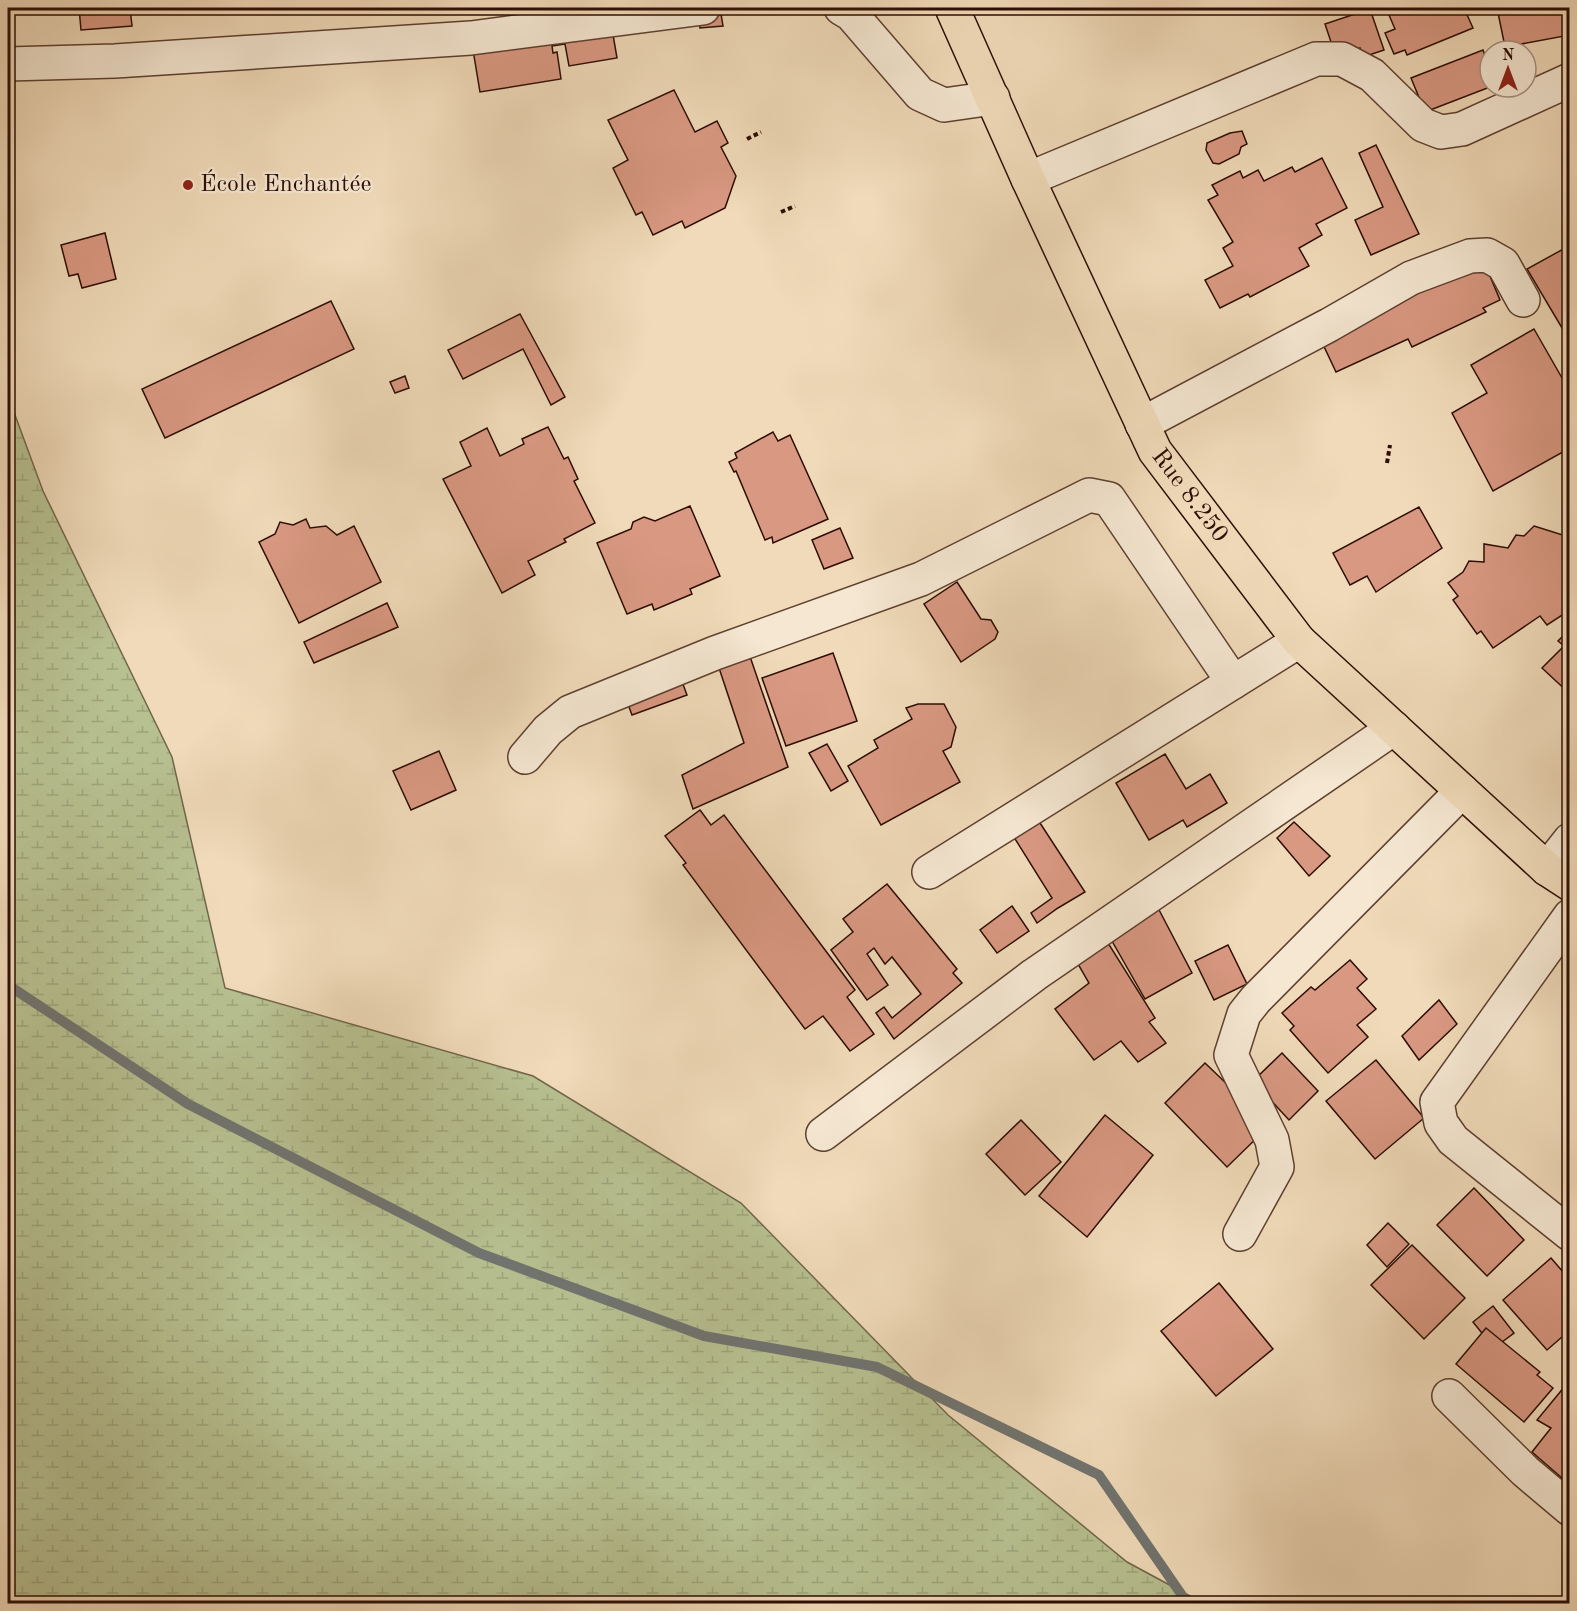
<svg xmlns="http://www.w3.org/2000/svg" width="1577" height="1611" viewBox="0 0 1577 1611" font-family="'Old Standard TT',serif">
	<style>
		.wetland { fill: url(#wetland-marsh); stroke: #72664a; stroke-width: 1.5 }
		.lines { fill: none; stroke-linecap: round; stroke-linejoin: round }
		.stream { stroke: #707470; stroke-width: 10 }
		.building { fill: #d99882; stroke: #2d0d03; stroke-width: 1.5 }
		.minor-casing { stroke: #5e4030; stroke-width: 36 }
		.trunk-casing { stroke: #2d0d03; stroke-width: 36 }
		.path { stroke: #2d0d03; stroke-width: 4; stroke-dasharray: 4.5 3; stroke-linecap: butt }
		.minor { stroke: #f5e7d2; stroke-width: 33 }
		.trunk { stroke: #f0dab9; stroke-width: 33 }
		.poi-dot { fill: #8f2418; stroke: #f5e7d2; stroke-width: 2 }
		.labels { text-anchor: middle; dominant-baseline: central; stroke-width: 4.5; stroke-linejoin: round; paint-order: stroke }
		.poi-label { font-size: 24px; fill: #2d0d03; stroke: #f5e7d2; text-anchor: start }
		.street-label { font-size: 24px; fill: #2d0d03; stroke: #f5e7d2 }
	</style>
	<defs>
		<pattern id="wetland-marsh" width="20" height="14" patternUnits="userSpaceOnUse" patternTransform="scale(1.5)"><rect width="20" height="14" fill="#b7c091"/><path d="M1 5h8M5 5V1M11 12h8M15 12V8" fill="none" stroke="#9ea47b"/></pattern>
	</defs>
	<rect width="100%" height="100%" fill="#f0dab9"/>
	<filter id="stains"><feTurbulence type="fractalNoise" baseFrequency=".00333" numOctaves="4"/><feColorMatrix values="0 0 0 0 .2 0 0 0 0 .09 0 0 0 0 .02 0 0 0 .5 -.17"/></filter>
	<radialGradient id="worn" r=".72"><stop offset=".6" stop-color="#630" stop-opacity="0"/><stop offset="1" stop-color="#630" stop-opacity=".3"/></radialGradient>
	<polygon class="wetland" points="8,396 43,491 172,757 225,988 533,1076 741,1203 948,1415 1127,1562 1203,1603 8,1603"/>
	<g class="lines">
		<polyline class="stream" points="8,985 188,1104 479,1253 704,1336 877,1367 1099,1475 1188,1604"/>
	</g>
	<g class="building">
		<polygon points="79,8 130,8 132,26 81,30"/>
		<polygon points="153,8 199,8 199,11 154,14"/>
		<polygon points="697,8 720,8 723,26 700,28"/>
		<polygon points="1386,8 1464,8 1473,28 1407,55 1405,50 1394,54 1385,33 1395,29"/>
		<polygon points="1497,8 1570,8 1570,35 1505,47"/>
		<polygon points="1370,9 1384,50 1363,57 1360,48 1336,57 1325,24"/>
		<polygon points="610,17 617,58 569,66 565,44 552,46 553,53 557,52 561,79 480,92 471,38"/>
		<polygon points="1483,50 1490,69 1490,87 1425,112 1411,78"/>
		<polygon points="674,90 695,132 717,121 728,143 721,147 736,176 725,208 685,228 682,221 653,235 642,212 636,215 613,168 628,160 608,120"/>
		<polygon points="1242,131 1247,144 1241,147 1239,154 1219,164 1213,163 1206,150 1207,143 1230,133"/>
		<polygon points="1376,145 1419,234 1371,255 1355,220 1383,207 1359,153"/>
		<polygon points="1322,158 1347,208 1316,224 1322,235 1299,248 1309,266 1250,297 1248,294 1220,308 1205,280 1233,266 1223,248 1233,242 1208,200 1218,195 1212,185 1240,171 1243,178 1258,170 1264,181 1292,167 1295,172"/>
		<polygon points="105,233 116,279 82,288 78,274 69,276 61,245"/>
		<polygon points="1477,245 1500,300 1483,308 1486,312 1412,347 1408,339 1336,372 1312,321"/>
		<polygon points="1567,247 1570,252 1570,331 1565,333 1527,269"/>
		<polygon points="331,301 354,349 165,438 142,389"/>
		<polygon points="520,314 565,397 551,405 523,349 463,379 448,350"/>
		<polygon points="1534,329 1570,392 1570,448 1493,491 1452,413 1487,393 1471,365"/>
		<polygon points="405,376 409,388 395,393 390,382"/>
		<polygon points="548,427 564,459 568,457 578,479 574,481 595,523 564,539 566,542 528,561 535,575 502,593 443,479 471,466 460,442 487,428 500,456 524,444 522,439"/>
		<polygon points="773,432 778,441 790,435 828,519 773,543 772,537 765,540 736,471 734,472 729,462 737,458 735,453"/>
		<polygon points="690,506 720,576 690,589 692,594 654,610 652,604 627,614 597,543 631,529 633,522 644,517 655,521"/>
		<polygon points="1419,507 1442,548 1376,592 1367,576 1350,585 1333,553"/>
		<polygon points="306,519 310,528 326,526 337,535 354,526 381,582 299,623 259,542 275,534 280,522 293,525"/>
		<polygon points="1534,526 1569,537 1566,547 1570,550 1570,610 1547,625 1540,616 1493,648 1481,631 1477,634 1453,600 1458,596 1448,583 1463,572 1469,561 1484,562 1484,544 1508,548 1516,535 1524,536"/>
		<polygon points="840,528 853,558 824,569 812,540"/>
		<polygon points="957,582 981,619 991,620 998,632 995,639 961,662 924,604"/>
		<polygon points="387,603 398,627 314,663 304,642"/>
		<polygon points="1570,629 1570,694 1542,668 1564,646 1558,641"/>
		<polygon points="745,642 788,767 693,809 682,775 744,743 714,653"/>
		<polygon points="833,653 857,721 786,746 762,678"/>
		<polygon points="677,668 687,695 632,715 622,688"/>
		<polygon points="918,704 944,704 956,727 951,747 943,751 960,782 881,825 848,766 878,748 874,740 912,719 906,708"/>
		<polygon points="827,744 848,781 831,791 809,753"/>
		<polygon points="439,751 456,790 411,810 393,771"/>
		<polygon points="1165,754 1186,789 1210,774 1227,803 1187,827 1183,820 1149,840 1116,783"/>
		<polygon points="1027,803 1085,892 1058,908 1037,923 1031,913 1052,898 1002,818"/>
		<polygon points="700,810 711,825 724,815 855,990 847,997 874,1034 850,1051 823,1016 805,1029 683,865 686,863 665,836"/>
		<polygon points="1294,822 1330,856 1309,876 1277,838"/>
		<polygon points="887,884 957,969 953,973 962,983 894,1039 876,1013 884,1007 892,1018 921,994 892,957 885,964 874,948 867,954 888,985 867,1000 831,950 853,932 843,919"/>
		<polygon points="1012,906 1029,931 997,953 980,930"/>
		<polygon points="1157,906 1192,973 1145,999 1108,934"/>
		<polygon points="1098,927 1155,1018 1149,1022 1166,1043 1138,1062 1121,1041 1094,1060 1055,1009 1089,983 1067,945"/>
		<polygon points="1228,945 1247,984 1214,1000 1195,961"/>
		<polygon points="1350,960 1367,979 1357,988 1376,1009 1357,1025 1368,1037 1328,1073 1290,1030 1294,1026 1282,1013 1311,987 1315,990"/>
		<polygon points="1439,1000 1457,1024 1419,1060 1402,1036"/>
		<polygon points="1282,1053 1318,1091 1289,1120 1253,1081"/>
		<polygon points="1376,1060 1424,1118 1375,1159 1326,1101"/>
		<polygon points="1205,1063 1255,1111 1267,1128 1227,1167 1165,1103"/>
		<polygon points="1105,1115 1153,1155 1087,1237 1039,1196"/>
		<polygon points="1021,1120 1061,1162 1025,1195 986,1154"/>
		<polygon points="1474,1188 1524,1240 1487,1276 1437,1225"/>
		<polygon points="1388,1223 1409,1244 1387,1267 1367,1245"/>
		<polygon points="1412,1245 1465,1298 1424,1339 1371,1285"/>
		<polygon points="1551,1258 1570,1280 1570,1330 1547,1350 1503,1300"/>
		<polygon points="1219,1283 1273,1349 1216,1396 1161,1331"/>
		<polygon points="1493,1306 1514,1333 1494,1348 1473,1322"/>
		<polygon points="1486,1328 1540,1372 1537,1375 1553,1388 1524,1422 1456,1364"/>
		<polygon points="1570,1380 1568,1445 1570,1485 1532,1452 1551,1428 1537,1420"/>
	</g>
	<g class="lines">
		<g class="minor-casing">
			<g id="minor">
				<polyline points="841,8 851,14 920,94 944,105 993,98"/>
				<polyline points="8,64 115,61 471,38 703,8"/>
				<polyline points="1028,179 1316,59 1342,59 1372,75 1423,125 1441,132 1462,129 1570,80"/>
				<polyline points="1142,424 1329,325 1411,278 1470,256 1487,255 1503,264 1523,300"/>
				<polyline points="525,757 548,730 570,712 715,653 921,579 1089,495 1109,499 1233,682"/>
				<polyline points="1547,869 1570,840"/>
				<polyline points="929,872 1299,641"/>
				<polyline points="1570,916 1437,1102 1441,1123 1453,1140 1570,1234"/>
				<polyline points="823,1134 1034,975 1394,728"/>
				<polyline points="1240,1234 1277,1167 1272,1140 1231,1055 1244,1014 1256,999 1462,791"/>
				<polyline points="1449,1396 1525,1471 1570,1509"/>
			</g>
		</g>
		<g class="trunk-casing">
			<g id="trunk">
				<path id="s1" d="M952 8 1028 179 1155 451 1299 641 1547 869 1570 884"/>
			</g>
		</g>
		<g class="path">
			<polyline points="747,139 761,132"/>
			<polyline points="781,212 795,206"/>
			<polyline points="1387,463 1390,445"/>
		</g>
		<use href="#minor" class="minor"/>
		<use href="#trunk" class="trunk"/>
	</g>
	<circle class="poi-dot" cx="188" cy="185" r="6"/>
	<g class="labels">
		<g class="poi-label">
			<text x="200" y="185">École Enchantée</text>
		</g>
		<g class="street-label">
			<text stroke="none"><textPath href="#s1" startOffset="544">Rue 8.250</textPath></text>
		</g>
	</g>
	<rect width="1577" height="1611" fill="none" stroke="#f0dab9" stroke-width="30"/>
	<rect x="9" y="9" width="1559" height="1593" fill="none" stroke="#2d0d03" stroke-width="3"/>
	<rect x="15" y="15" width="1547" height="1581" fill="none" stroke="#2d0d03" stroke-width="1.5"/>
	<g transform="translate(1508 69)"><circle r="28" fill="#f5e7d2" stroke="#a5907f" stroke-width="1.5"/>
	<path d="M0-4.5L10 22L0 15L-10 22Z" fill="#8f2418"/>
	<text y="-9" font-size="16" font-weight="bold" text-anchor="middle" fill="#2d0d03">N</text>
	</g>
	<rect width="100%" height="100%" filter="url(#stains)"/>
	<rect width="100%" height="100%" fill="url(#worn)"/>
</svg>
